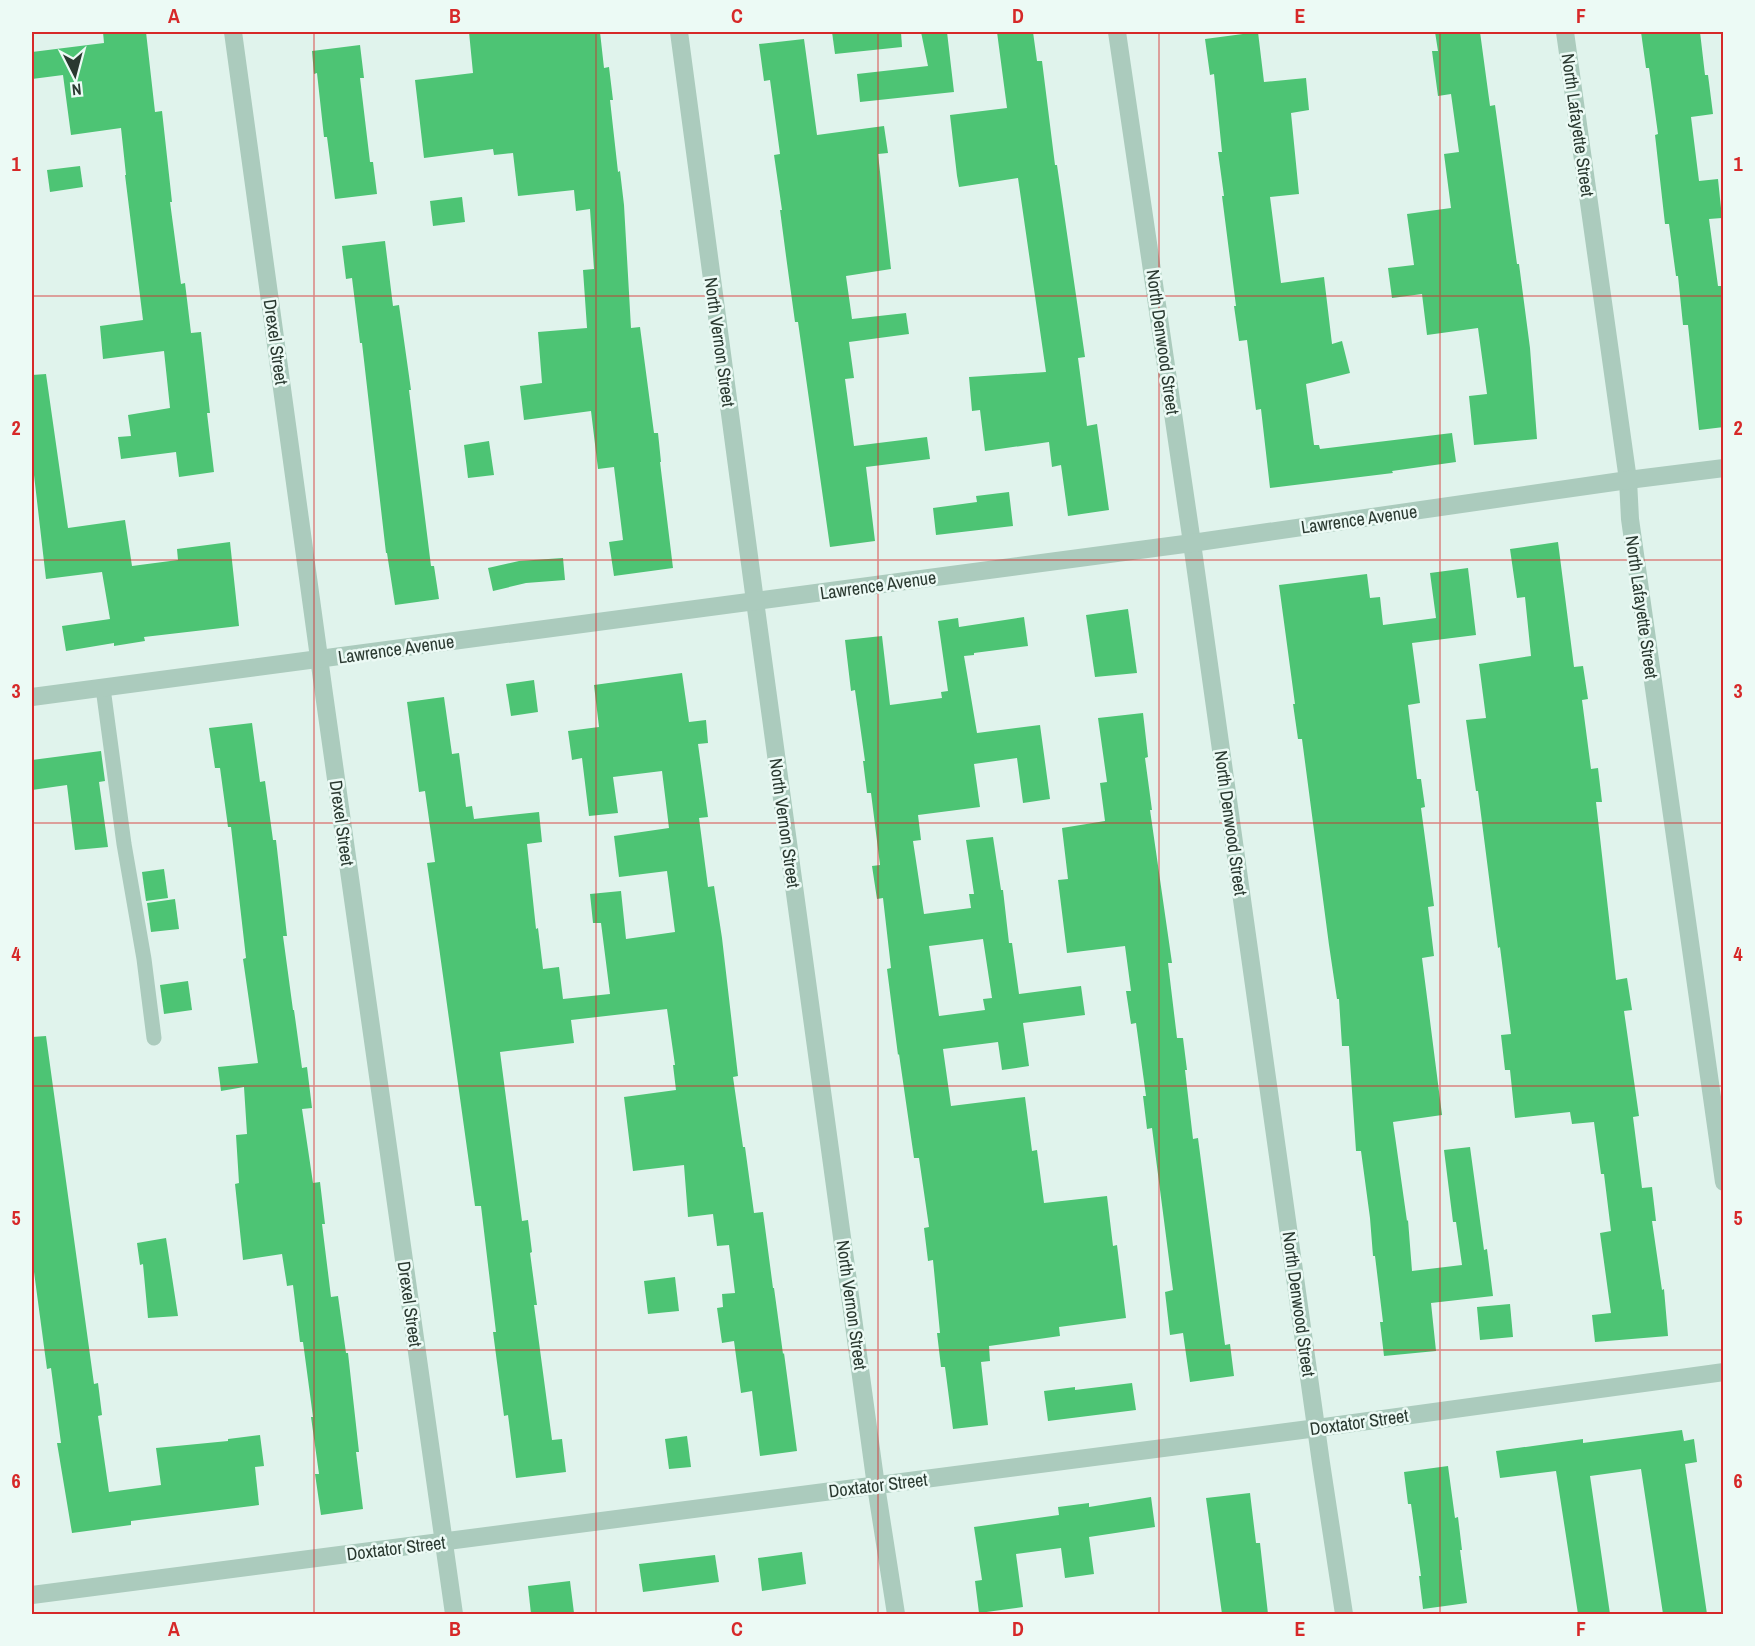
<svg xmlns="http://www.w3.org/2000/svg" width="1755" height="1646" viewBox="0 0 1755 1646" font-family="'Archivo Narrow',sans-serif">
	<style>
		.building { fill: #4dc474; fill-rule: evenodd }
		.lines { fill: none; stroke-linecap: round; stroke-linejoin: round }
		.lane { stroke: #abcbbd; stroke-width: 15 }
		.street { stroke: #abcbbd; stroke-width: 18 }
		.grid { fill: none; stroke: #d62828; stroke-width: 1.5; stroke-opacity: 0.55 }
		.labels { text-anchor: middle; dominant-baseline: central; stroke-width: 5; stroke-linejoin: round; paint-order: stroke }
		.street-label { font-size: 18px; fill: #2a3930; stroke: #ecfaf5 }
		.neatline { fill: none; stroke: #d62828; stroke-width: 2 }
		.grid-label { font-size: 20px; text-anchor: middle; font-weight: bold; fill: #d62828 }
	</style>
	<rect width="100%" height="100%" fill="#e0f3ec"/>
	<g class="building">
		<polygon points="103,32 146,32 155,112 162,111 172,202 170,202 181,284 185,283 191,333 201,332 210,413 207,413 214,472 179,477 176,452 121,459 118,437 131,436 128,415 170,408 164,351 103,359 100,326 143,320 125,175 126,175 121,128 71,135 63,75 32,79 32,52 104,43"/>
		<polygon points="469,32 600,32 604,68 609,67 613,100 610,100 618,172 620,171 624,205 631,328 640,327 654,433 658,433 661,462 660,462 673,568 614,576 609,542 623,540 614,467 598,469 591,411 524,420 520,386 542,383 538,332 587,328 583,270 594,269 590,209 576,211 574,190 518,196 513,153 494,155 493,149 424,158 415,80 473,73"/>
		<polygon points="832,32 901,32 902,47 835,54"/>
		<polygon points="921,32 947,32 954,92 860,102 857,74 928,66"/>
		<polygon points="997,32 1033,32 1037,61 1042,61 1055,165 1057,165 1085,357 1078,358 1087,426 1097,424 1109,510 1068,516 1061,465 1052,467 1049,442 985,451 980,410 972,411 969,377 1046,372 1018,178 959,187 957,176 950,115 1007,108"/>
		<polygon points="1258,32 1264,82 1306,78 1309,110 1291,113 1299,194 1270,197 1281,283 1324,277 1332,344 1342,341 1350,373 1306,384 1314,445 1319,445 1320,449 1452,433 1456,462 1392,471 1393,473 1270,488 1261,409 1256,410 1247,340 1239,341 1234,306 1236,306 1222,196 1224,196 1218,152 1222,152 1214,74 1210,75 1205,39"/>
		<polygon points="1435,32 1480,32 1490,106 1495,105 1517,264 1519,264 1530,348 1537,439 1474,445 1469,396 1487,394 1478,328 1427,335 1422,294 1392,298 1388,268 1414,265 1407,214 1451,208 1444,154 1459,152 1451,94 1438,96 1432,51 1438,51"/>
		<polygon points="1641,32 1700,32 1705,75 1708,75 1713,114 1691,117 1699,181 1718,179 1722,218 1709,219 1718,286 1724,286 1724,427 1699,430 1688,325 1683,325 1678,276 1676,276 1669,224 1665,224 1655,135 1658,134 1649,68 1646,68"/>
		<polygon points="804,39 817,135 884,126 888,153 878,154 891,269 846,276 852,319 906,313 909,334 849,342 854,378 845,379 854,446 927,437 930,459 866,467 875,541 830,547 798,322 795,322 786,256 780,210 782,210 774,155 780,154 770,80 764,81 759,44"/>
		<polygon points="360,45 364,78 360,78 370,162 373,162 377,194 335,199 327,137 324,137 317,73 314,74 312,51"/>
		<polygon points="80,166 83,187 50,192 47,170"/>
		<polygon points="462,197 465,222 433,226 430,201"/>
		<polygon points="385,241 393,306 399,305 411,390 409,390 431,566 434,566 439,599 395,605 387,553 386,553 362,343 360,343 352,278 346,279 342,246"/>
		<polygon points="46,374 68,528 125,520 132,566 178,560 177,549 230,542 239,626 144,637 145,641 114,646 114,643 66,651 62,626 110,619 102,572 46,579 34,475 32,475 32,375"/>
		<polygon points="489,441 494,475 468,478 464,445"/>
		<polygon points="1009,492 1013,526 936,535 933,508 977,502 976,496"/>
		<polygon points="1558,542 1574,667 1583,666 1588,699 1582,700 1591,769 1598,768 1602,802 1596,802 1616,980 1627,978 1632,1010 1624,1011 1639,1116 1633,1117 1642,1188 1652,1187 1656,1221 1652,1221 1662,1290 1664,1289 1668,1336 1595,1342 1592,1315 1611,1313 1600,1233 1611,1231 1604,1174 1601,1174 1594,1122 1572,1124 1570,1112 1515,1118 1510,1070 1505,1070 1501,1035 1511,1034 1500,947 1498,948 1478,791 1476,791 1466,720 1486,718 1479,664 1531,656 1525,597 1517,598 1510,549"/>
		<polygon points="563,558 565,580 526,583 493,591 488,568 519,561"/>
		<polygon points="1468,568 1476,635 1412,643 1420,703 1408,705 1417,779 1421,779 1425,807 1421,808 1434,906 1428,907 1434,956 1422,958 1442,1115 1393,1122 1407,1221 1408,1220 1412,1271 1462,1265 1456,1222 1453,1222 1444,1150 1470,1147 1484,1250 1487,1249 1493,1296 1431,1303 1436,1351 1384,1356 1380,1322 1383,1322 1375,1256 1373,1256 1370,1218 1361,1151 1356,1151 1349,1046 1342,1046 1339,999 1337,999 1329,945 1302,739 1298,739 1293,704 1295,704 1279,585 1367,574 1370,598 1380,597 1383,625 1436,618 1430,573"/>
		<polygon points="1128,609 1137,673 1095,677 1086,615"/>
		<path d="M1024 617 1028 646 974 653V655L964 656 977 733 1040 725 1050 799 1023 803 1017 758 974 764 980 807 918 815 921 840 913 841 924 914 971 908 969 894H974L966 840 993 837 1001 890H1003L1009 943H1012L1019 994 1081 986 1085 1015 1023 1023 1029 1066 1002 1070 998 1042 943 1049 951 1106 1025 1097 1032 1151 1037 1150 1044 1203 1107 1196 1113 1246 1117 1245 1126 1318 1059 1327 1060 1336 989 1346 990 1361 981 1362 988 1425 953 1429 945 1367H941L937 1333H940L933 1260 928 1261 924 1228 929 1227 919 1158H914L899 1054 898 1055 887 969 891 968 883 898 877 899 872 866 880 865 871 793H867L863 761H865L855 690 851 691 845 640 882 636 890 705 942 698 941 692 948 691 938 621 958 618 959 627ZM983 939 992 998 983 999 985 1010 939 1016 929 946Z"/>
		<polygon points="682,673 689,722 706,720 708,743 698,744 708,817 699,818 708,887 714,886 722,938 738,1076 733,1077 743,1147 745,1147 754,1213 763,1212 773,1288 774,1288 783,1354 784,1353 797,1451 760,1456 752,1391 741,1393 734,1341 722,1343 717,1308 723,1307 722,1294 735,1293 729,1245 717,1246 713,1214 688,1217 684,1165 633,1171 624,1097 676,1090 673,1065 675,1065 667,1009 571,1020 574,1043 500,1052 522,1221 528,1220 532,1252 530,1253 537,1305 534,1305 552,1440 562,1439 566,1472 516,1478 508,1415 504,1416 493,1332 496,1332 481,1206 475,1206 439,947 427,863 435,862 425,791 419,792 407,702 444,697 452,754 459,753 466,807 472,806 474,819 539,812 542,842 527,844 536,929 538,928 543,969 559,967 563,999 610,994 601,923 593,923 590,894 621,891 626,939 675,932 667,871 619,877 614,836 669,828 662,771 613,777 618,813 589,816 582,758 572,760 568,731 599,727 594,685"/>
		<polygon points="534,680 538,712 511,716 506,684"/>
		<polygon points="1143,713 1148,757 1145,758 1152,810 1150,810 1172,963 1168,963 1177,1038 1183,1038 1187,1070 1185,1070 1193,1139 1198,1138 1225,1345 1230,1344 1234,1376 1190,1382 1183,1333 1170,1335 1165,1292 1173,1290 1152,1128 1147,1129 1143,1096 1146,1096 1136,1023 1131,1024 1126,991 1131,991 1125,946 1067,953 1058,880 1068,879 1062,828 1105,821 1100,783 1107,782 1098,718"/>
		<polygon points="252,723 260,782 265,781 273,840 276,840 287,936 283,936 293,1010 294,1010 302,1068 307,1067 312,1108 302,1109 313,1183 320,1182 325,1224 322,1224 331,1297 338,1296 346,1353 348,1353 359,1452 356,1452 363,1509 321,1515 315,1474 319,1474 311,1417 313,1417 303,1342 300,1342 293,1285 287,1286 282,1254 243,1260 235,1184 239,1183 236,1135 247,1134 244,1087 221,1091 218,1067 258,1063 243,959 246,958 231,827 228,827 220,768 215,768 209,728"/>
		<polygon points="101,751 105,781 99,782 108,847 75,850 67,785 32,790 32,760"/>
		<polygon points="164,869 168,898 146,901 142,872"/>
		<polygon points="175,899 179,929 151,932 147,903"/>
		<polygon points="188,981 192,1010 164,1014 160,985"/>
		<polygon points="46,1036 94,1384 98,1383 102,1415 98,1416 109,1492 161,1485 156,1448 228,1441 228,1439 260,1435 264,1466 255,1467 259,1505 131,1521 131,1525 72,1533 57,1443 61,1443 51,1368 47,1369 32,1257 32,1037"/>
		<polygon points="166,1238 178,1316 148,1318 143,1264 140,1265 137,1243"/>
		<polygon points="675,1277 679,1311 648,1314 644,1281"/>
		<polygon points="1510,1304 1513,1337 1480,1340 1477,1307"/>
		<polygon points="1132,1383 1136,1410 1048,1421 1044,1391 1075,1387 1075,1390"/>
		<polygon points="1682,1430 1684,1441 1694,1439 1697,1462 1685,1464 1707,1614 1663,1614 1641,1469 1590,1476 1610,1614 1578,1614 1556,1471 1500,1478 1496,1451 1583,1439 1583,1443"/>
		<polygon points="687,1436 691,1467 669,1469 665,1439"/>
		<polygon points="1448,1466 1455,1518 1458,1517 1462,1550 1460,1550 1467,1603 1423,1609 1419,1576 1421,1576 1411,1504 1408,1504 1404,1472"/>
		<polygon points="1250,1493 1256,1543 1260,1543 1268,1614 1222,1614 1206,1498"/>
		<polygon points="1151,1497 1155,1527 1089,1537 1094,1574 1065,1578 1061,1548 1016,1554 1023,1607 979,1613 975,1581 982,1580 974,1527 1059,1515 1058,1507 1089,1503 1089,1507"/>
		<polygon points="802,1552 806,1584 762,1591 758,1558"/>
		<polygon points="715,1555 719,1582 643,1592 639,1564"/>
		<polygon points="570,1581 574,1613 531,1614 528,1586"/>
	</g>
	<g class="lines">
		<polyline class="lane" points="103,688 124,844 144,959 154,1038"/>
		<g class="street">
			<polyline points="233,32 324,694 454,1614"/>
			<polyline points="679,32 755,601 876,1486 896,1614"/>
			<polyline points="1117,32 1192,543 1321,1463 1344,1614"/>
			<polyline points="1565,32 1628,480 1630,519 1724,1182"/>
			<polyline points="32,697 1192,543 1628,480 1724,468"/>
			<polyline points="32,1595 1317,1428 1724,1372"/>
		</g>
	</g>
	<path class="grid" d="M314 32V1614M596 32V1614M878 32V1614M1159 32V1614M1440 32V1614M32 296H1724M32 560H1724M32 823H1724M32 1086H1724M32 1350H1724"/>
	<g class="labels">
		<g class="street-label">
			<text transform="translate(1578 125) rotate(82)">North Lafayette Street</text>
			<text transform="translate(276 342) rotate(82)">Drexel Street</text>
			<text transform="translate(720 342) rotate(82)">North Vernon Street</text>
			<text transform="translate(1163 342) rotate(82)">North Denwood Street</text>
			<text transform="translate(1359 519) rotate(-8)">Lawrence Avenue</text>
			<text transform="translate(878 585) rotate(-8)">Lawrence Avenue</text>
			<text transform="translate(1642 607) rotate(82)">North Lafayette Street</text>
			<text transform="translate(396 649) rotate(-8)">Lawrence Avenue</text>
			<text transform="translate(342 823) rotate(82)">Drexel Street</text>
			<text transform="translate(785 823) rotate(82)">North Vernon Street</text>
			<text transform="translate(1231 823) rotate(82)">North Denwood Street</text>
			<text transform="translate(410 1304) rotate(82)">Drexel Street</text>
			<text transform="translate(1299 1304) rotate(82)">North Denwood Street</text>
			<text transform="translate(852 1305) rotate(82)">North Vernon Street</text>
			<text transform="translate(1359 1422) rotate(-8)">Doxtator Street</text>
			<text transform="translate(878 1485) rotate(-7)">Doxtator Street</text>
			<text transform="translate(396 1548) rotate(-7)">Doxtator Street</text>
		</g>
	</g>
	<rect width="1755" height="1646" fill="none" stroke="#ecfaf5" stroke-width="66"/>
	<g transform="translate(75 75) rotate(174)" stroke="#ecfaf5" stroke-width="4.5" paint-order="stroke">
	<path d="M0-4.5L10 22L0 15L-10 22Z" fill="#2a3930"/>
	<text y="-9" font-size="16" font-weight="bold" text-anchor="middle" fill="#2a3930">N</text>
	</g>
	<rect x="33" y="33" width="1689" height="1580" class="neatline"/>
	<g class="grid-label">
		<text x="174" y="23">A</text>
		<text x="455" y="23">B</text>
		<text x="737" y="23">C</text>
		<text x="1018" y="23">D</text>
		<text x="1300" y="23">E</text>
		<text x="1581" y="23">F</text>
		<text x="16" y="171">1</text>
		<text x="1738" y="171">1</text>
		<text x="16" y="435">2</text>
		<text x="1738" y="435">2</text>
		<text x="16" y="698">3</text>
		<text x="1738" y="698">3</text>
		<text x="16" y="961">4</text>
		<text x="1738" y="961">4</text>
		<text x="16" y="1225">5</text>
		<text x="1738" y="1225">5</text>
		<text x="16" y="1488">6</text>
		<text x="1738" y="1488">6</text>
		<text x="174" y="1636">A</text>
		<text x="455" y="1636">B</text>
		<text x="737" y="1636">C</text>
		<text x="1018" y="1636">D</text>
		<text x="1300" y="1636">E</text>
		<text x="1581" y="1636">F</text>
	</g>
</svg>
